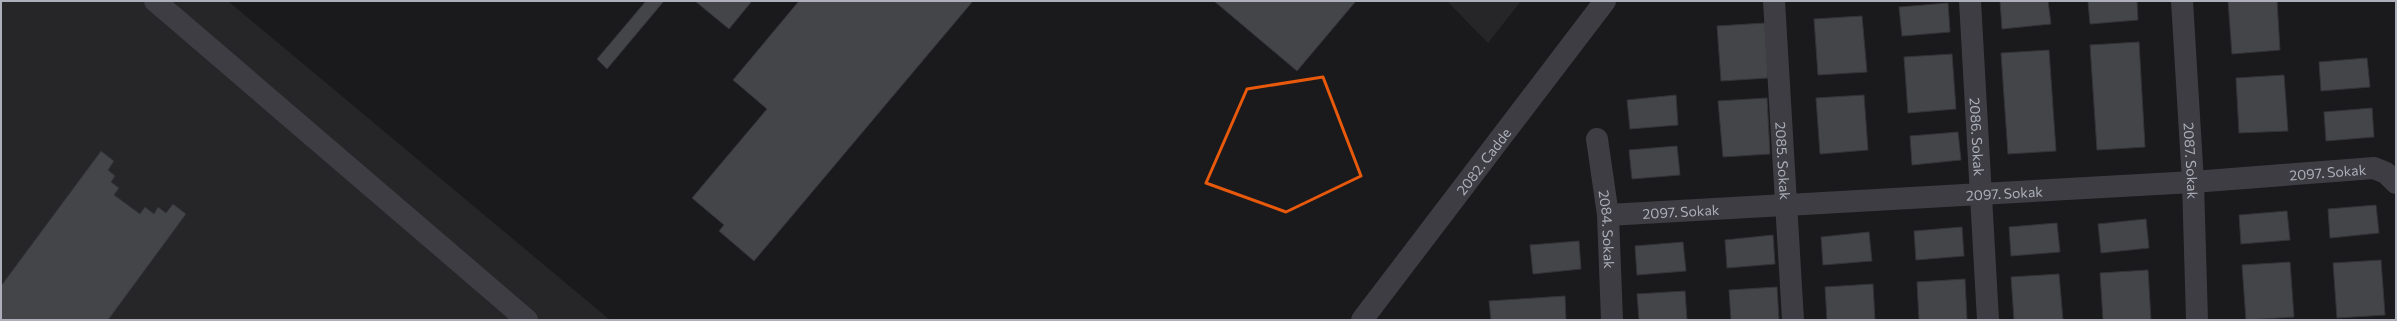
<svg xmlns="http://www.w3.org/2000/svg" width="2397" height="321" font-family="Commissioner,sans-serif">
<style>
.built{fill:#262629}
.building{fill:#444549;stroke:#343438}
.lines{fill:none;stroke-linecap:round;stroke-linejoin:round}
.street{stroke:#3d3d43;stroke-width:22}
.marked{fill:none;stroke:#e8590c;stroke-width:3;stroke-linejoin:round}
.labels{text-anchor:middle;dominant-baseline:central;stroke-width:3;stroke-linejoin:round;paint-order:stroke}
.street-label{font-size:14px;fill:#adb0ba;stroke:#151517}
</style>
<rect width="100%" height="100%" fill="#1a1a1c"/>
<g class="built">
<polygon points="1,1 228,1 610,320 1,320"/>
<polygon points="1447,1 1521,1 1488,43"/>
</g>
<g class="building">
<polygon points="646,1 664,1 607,69 597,59"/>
<polygon points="695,1 752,1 729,29"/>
<polygon points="799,1 973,1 754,261 719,231 724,225 692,198 767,109 733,80"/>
<polygon points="1214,1 1356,1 1297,71"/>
<polygon points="2000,1 2048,1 2051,24 2002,29"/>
<polygon points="2088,1 2137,1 2138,20 2090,24"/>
<polygon points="2228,1 2277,1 2280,50 2232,54"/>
<polygon points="1948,3 1950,32 1902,36 1899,7"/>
<polygon points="1862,16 1867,72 1818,75 1814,19"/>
<polygon points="1765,23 1768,78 1721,81 1717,26"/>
<polygon points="2139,42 2145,147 2097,150 2090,45"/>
<polygon points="2049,50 2056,151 2008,154 2001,53"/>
<polygon points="1952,54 1956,109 1908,113 1904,57"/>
<polygon points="2367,58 2370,87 2321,91 2319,62"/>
<polygon points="2284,75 2288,131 2239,133 2236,78"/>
<polygon points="1676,95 1678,125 1630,129 1627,100"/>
<polygon points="1864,95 1868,150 1820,154 1816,98"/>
<polygon points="1767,98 1770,154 1723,157 1718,101"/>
<polygon points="2372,108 2374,137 2326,141 2324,112"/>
<polygon points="1958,132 1961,160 1912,165 1910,136"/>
<polygon points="1677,146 1680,175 1632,179 1629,150"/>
<polygon points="101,151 114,161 108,170 115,176 111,182 119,188 114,195 140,214 145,207 154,214 158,207 166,213 173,204 186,214 108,320 1,320 1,286"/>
<polygon points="2376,205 2379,233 2330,238 2328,209"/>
<polygon points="2287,211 2290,240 2241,244 2239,215"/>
<polygon points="2146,219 2149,248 2101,253 2098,224"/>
<polygon points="2057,223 2060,252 2011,256 2009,227"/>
<polygon points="1962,227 1964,256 1916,260 1914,231"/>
<polygon points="1869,232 1872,261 1823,265 1821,237"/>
<polygon points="1773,235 1775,264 1727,268 1725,240"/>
<polygon points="1579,241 1581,269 1533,274 1530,245"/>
<polygon points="1683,242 1686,271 1637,275 1635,246"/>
<polygon points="2381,260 2385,315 2337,318 2333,263"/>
<polygon points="2290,262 2294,317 2246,320 2242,265"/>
<polygon points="2148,270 2151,320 2103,320 2100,273"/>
<polygon points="2059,274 2063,320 2014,320 2011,277"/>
<polygon points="1965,279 1967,320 1919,320 1917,282"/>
<polygon points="1873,284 1875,320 1827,320 1825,287"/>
<polygon points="1777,287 1779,320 1731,320 1729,290"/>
<polygon points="1685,291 1687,320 1639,320 1637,294"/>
<polygon points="1565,296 1566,320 1491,320 1489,301"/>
</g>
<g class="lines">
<g class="street">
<polyline points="155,1 527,320"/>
<path id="s1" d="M1774,1L1793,320"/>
<path id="s2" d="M1970,1L1988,320"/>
<path id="s3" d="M2182,1L2193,182L2197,320"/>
<path id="s4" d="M1597,139L1608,215L1612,320"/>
<path id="s5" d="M1608,215L2193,182L2374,168L2386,173L2396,183"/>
<path id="s6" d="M1362,320L1605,1"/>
</g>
</g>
<path class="marked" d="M1323,77L1361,176L1286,212L1206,183L1247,89Z"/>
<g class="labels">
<g class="street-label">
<text stroke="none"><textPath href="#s2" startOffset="136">2086. Sokak</textPath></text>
<text stroke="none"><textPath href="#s6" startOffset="200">2082. Cadde</textPath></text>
<text stroke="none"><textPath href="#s1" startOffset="160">2085. Sokak</textPath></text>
<text stroke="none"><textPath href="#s3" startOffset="160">2087. Sokak</textPath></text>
<text stroke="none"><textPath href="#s5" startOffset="721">2097. Sokak</textPath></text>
<text stroke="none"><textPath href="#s5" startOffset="397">2097. Sokak</textPath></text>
<text stroke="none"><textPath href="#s5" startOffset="73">2097. Sokak</textPath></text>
<text stroke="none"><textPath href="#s4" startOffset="91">2084. Sokak</textPath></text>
</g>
</g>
<rect width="2397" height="321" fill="none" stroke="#adb0ba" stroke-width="4"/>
</svg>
